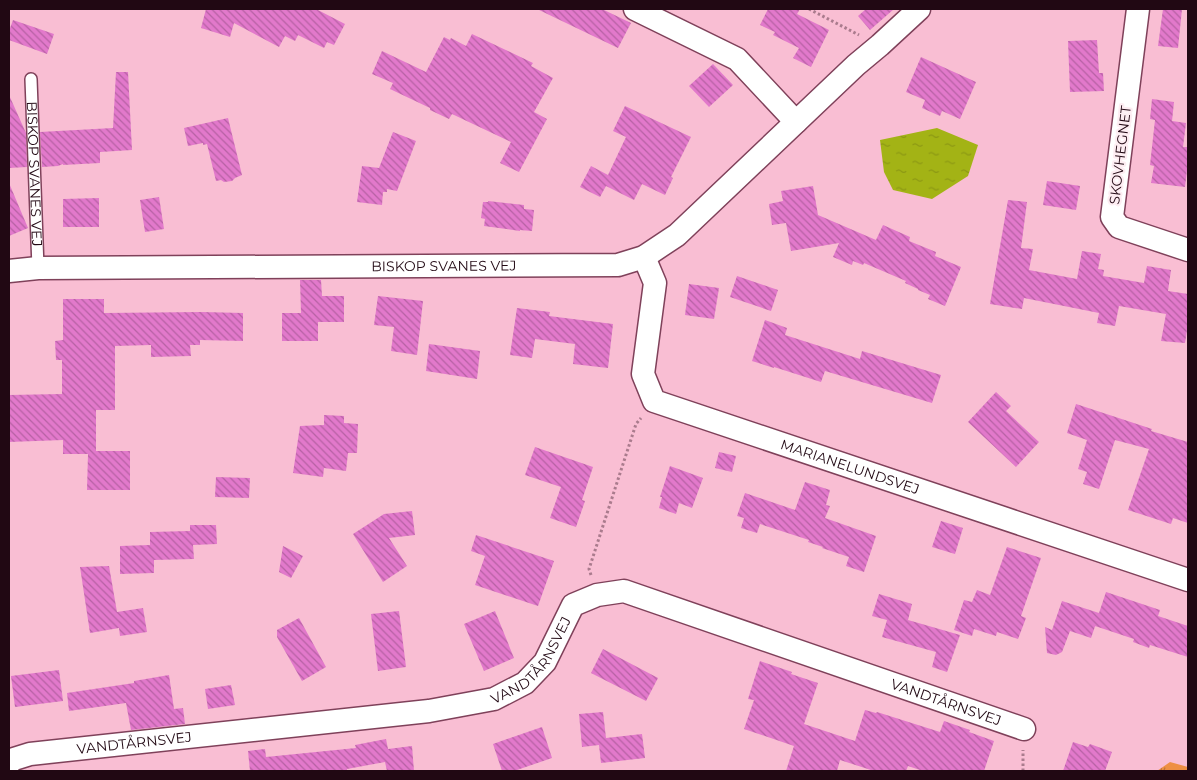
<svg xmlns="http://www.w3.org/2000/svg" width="1197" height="780" font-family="Montserrat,sans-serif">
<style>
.grass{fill:url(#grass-tufts)}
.water{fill:url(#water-ripples)}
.building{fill:url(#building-back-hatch)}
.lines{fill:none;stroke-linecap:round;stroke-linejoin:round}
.lane-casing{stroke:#7f415a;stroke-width:14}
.street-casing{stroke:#7f415a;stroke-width:25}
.path{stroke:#aa7b8d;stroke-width:3;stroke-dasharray:2.5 2.5;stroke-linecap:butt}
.lane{stroke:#fff;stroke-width:11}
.street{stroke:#fff;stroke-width:22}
.labels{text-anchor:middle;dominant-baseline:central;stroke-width:4.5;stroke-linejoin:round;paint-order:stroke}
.street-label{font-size:14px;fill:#210813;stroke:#fdedf2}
</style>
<defs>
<pattern id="grass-tufts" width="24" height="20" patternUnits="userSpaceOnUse" patternTransform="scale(1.25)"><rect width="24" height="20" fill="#ee8f43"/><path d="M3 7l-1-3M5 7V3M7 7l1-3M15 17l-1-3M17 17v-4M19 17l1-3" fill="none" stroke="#c07337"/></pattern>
<pattern id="water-ripples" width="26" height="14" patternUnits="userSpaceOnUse" patternTransform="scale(1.25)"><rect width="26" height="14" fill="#a3b315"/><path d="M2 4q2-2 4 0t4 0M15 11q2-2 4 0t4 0" fill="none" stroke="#8c9813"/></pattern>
<pattern id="building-back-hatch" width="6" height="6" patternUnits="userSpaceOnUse" patternTransform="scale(1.25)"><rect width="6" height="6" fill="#e279cb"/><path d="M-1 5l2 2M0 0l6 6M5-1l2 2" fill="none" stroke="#b761a4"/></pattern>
</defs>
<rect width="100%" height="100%" fill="#f9bed3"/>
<polygon class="grass" points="1170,762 1188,767 1188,771 1157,771"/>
<polygon class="water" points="937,128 978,145 968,176 932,199 893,190 884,172 880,140"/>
<g class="building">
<polygon points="206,9 316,9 345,24 334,45 327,42 324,48 298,35 295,41 285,36 279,47 234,23 230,37 201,28"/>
<polygon points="537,9 602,9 631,23 618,48"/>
<polygon points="768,9 800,9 797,14 829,30 811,67 793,58 799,48 773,35 775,32 760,25"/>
<polygon points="866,9 894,9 870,30 858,16"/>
<polygon points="1163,9 1182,9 1178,48 1158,46"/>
<polygon points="13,20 54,34 47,54 9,40 9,31"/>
<polygon points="472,34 533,63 531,66 553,78 534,112 547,119 519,172 500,163 511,142 452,114 449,119 430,110 430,108 390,89 393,83 372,74 382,51 426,72 444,37 450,40 451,38 466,46"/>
<polygon points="1097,40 1099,73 1103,73 1104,91 1070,92 1068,41"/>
<polygon points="921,57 976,82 960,119 942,111 940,116 922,108 925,100 906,92"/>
<polygon points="713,64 733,85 709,107 689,86"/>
<polygon points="116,72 128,72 132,150 100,152 100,163 63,165 63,164 58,166 42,167 40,132 113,128"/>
<polygon points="9,95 26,133 27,167 9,168"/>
<polygon points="1152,99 1174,102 1172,121 1186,123 1183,147 1188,147 1188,162 1185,187 1151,183 1154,166 1150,165 1155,120 1150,119"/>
<polygon points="625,106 691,137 671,177 673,178 665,195 642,184 634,200 606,186 600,197 580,187 591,166 608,175 626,137 613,131"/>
<polygon points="228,118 242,175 235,178 232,181 224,182 221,180 216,181 207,144 203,145 203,143 188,146 184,128"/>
<polygon points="393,132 416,141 397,191 387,189 387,192 383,192 382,205 357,202 362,166 379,168"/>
<polygon points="1047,181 1080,186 1076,210 1043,205"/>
<polygon points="9,183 28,228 9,236"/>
<polygon points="813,186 818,215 876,240 883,225 910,237 909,241 936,252 935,256 961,267 945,306 928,299 930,295 918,290 918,289 905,283 906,281 864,263 863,265 853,261 852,265 833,257 839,243 791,251 786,223 772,225 769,204 783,201 781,191"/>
<polygon points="159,197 164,229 145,232 140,200"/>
<polygon points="99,198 99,227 63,227 63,199"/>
<polygon points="1008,200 1027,202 1021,248 1033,249 1029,270 1077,279 1082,251 1101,254 1098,269 1104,270 1103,276 1144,283 1147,266 1171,270 1168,291 1188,294 1188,324 1185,343 1161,341 1166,314 1119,306 1115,326 1097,323 1099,313 1024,298 1022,309 990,304"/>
<polygon points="488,201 524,205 524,209 534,210 532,231 520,230 520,231 484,226 485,219 481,218 483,202 488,202"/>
<polygon points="737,276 778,290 771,311 730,297"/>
<polygon points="300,280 321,280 322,296 344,296 344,322 318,322 318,341 282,341 282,313 301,313"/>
<polygon points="689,284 719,288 714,319 685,315"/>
<polygon points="378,296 423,301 417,355 391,351 394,327 374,325"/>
<polygon points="63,299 104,299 104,313 202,312 243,313 243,341 200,340 200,345 190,345 191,356 151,357 151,345 115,346 115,410 96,410 96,451 130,451 130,490 87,490 88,454 63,454 63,440 9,442 9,395 62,394 62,360 56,360 55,341 63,340"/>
<polygon points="517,308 550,312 549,316 613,324 608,368 573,364 575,344 535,339 532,358 510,355"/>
<polygon points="765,320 787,328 785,335 860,359 862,351 941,375 932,403 825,371 821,382 774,367 774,368 752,361"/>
<polygon points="429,344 480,351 477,379 426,371"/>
<polygon points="996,392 1011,406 1006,411 1039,442 1016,467 968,422"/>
<polygon points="1076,404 1152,429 1151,431 1188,442 1188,523 1173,518 1171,524 1128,510 1149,449 1115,440 1099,489 1083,484 1087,472 1078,469 1087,440 1067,433"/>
<polygon points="324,415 344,416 344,423 358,424 357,453 348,453 346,471 324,468 323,477 293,473 300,426 324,425"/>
<polygon points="535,447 593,467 582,500 585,501 576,527 550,518 561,487 525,475"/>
<polygon points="719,452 736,456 732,472 715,468"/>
<polygon points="670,466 703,478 692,508 679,503 676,514 659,508 662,497 660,497"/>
<polygon points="216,477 250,478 249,498 215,497"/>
<polygon points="805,482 830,490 826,505 830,506 825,518 876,536 864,572 846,566 849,557 822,548 823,547 808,542 809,540 760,524 757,533 741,528 744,518 737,516 745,493 795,510"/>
<polygon points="412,511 415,535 389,538 407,566 383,582 353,534 384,514"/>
<polygon points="941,521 963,528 955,554 932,547"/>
<polygon points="190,525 216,525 217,544 193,545 194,559 154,560 154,573 120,574 120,546 150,545 150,532 190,531"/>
<polygon points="476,535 554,561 538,606 475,585 485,556 471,551"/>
<polygon points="283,546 303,556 291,578 279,572"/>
<polygon points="1007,547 1041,558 1021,616 1026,618 1018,639 997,632 996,636 974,629 972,636 954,630 964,600 972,602 977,590 990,595"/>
<polygon points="109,566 117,612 143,608 147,632 120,636 119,628 90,633 80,567"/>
<polygon points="1106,592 1160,610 1158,616 1188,626 1188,657 1150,645 1149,648 1133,642 1134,639 1095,626 1099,615 1091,638 1070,631 1062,652 1056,655 1047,653 1045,627 1052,630 1062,601 1099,613"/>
<polygon points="879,594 912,604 908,620 960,635 947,672 932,667 936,652 882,637 887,620 872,616"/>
<polygon points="399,611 406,667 378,671 371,614"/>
<polygon points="495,611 514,658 484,671 464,624"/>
<polygon points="299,618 326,667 302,681 277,637 277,630"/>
<polygon points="603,649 658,678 646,701 591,673"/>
<polygon points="760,661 792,672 791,674 818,683 804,724 855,741 865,710 876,713 877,712 940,732 944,721 970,730 969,732 994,741 984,771 923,771 908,766 906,771 874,771 840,760 837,771 786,771 794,746 744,729 754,700 748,699"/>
<polygon points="59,670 63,701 15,707 11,676"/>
<polygon points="169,675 174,709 183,708 185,724 131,730 126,703 69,711 67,693 134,683 134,681"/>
<polygon points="231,685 235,705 208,709 205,689"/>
<polygon points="603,712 606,738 642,734 645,758 601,763 599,745 582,747 579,714"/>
<polygon points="542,727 552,758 514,771 502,771 493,744"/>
<polygon points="386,739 388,749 412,746 414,771 387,771 385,762 347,769 347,771 250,771 248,751 265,749 266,757 356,748 355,745"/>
<polygon points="1073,742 1088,747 1090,744 1112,752 1105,771 1063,771"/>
</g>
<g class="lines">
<defs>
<g id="lane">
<path id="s1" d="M31,79L38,268"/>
</g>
<g id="street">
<polyline points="635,9 737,59 796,122"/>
<polyline points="1138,9 1112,217 1119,227 1188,250"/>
<path id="s2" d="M644,257L655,283L643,374L654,401L1188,580"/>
<path id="s3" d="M9,271L38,268L618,265L644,257L677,235L856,65L880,45L919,9"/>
<path id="s4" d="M9,763L14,759L30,754L429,711L494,699L525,683L545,662L573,605L597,595L624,591L1024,729"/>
</g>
</defs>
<use href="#lane" class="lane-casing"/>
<use href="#street" class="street-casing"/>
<g class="path">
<polyline points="809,9 859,35"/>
<polyline points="591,575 589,569 636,424 641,418"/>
<polyline points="1023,771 1023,750"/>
</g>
<use href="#lane" class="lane"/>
<use href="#street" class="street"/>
</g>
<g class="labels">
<g class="street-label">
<text transform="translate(1120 155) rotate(-83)">SKOVHEGNET</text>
<text stroke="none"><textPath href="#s1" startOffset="95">BISKOP SVANES VEJ</textPath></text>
<text stroke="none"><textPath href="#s3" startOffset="435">BISKOP SVANES VEJ</textPath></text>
<text stroke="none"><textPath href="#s2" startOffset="356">MARIANELUNDSVEJ</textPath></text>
<text stroke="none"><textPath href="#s4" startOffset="546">VANDTÅRNSVEJ</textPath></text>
<text stroke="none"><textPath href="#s4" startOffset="1012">VANDTÅRNSVEJ</textPath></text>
<text stroke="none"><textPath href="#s4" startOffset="128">VANDTÅRNSVEJ</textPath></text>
</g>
</g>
<rect width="1197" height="780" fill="none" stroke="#210813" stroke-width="20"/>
</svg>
